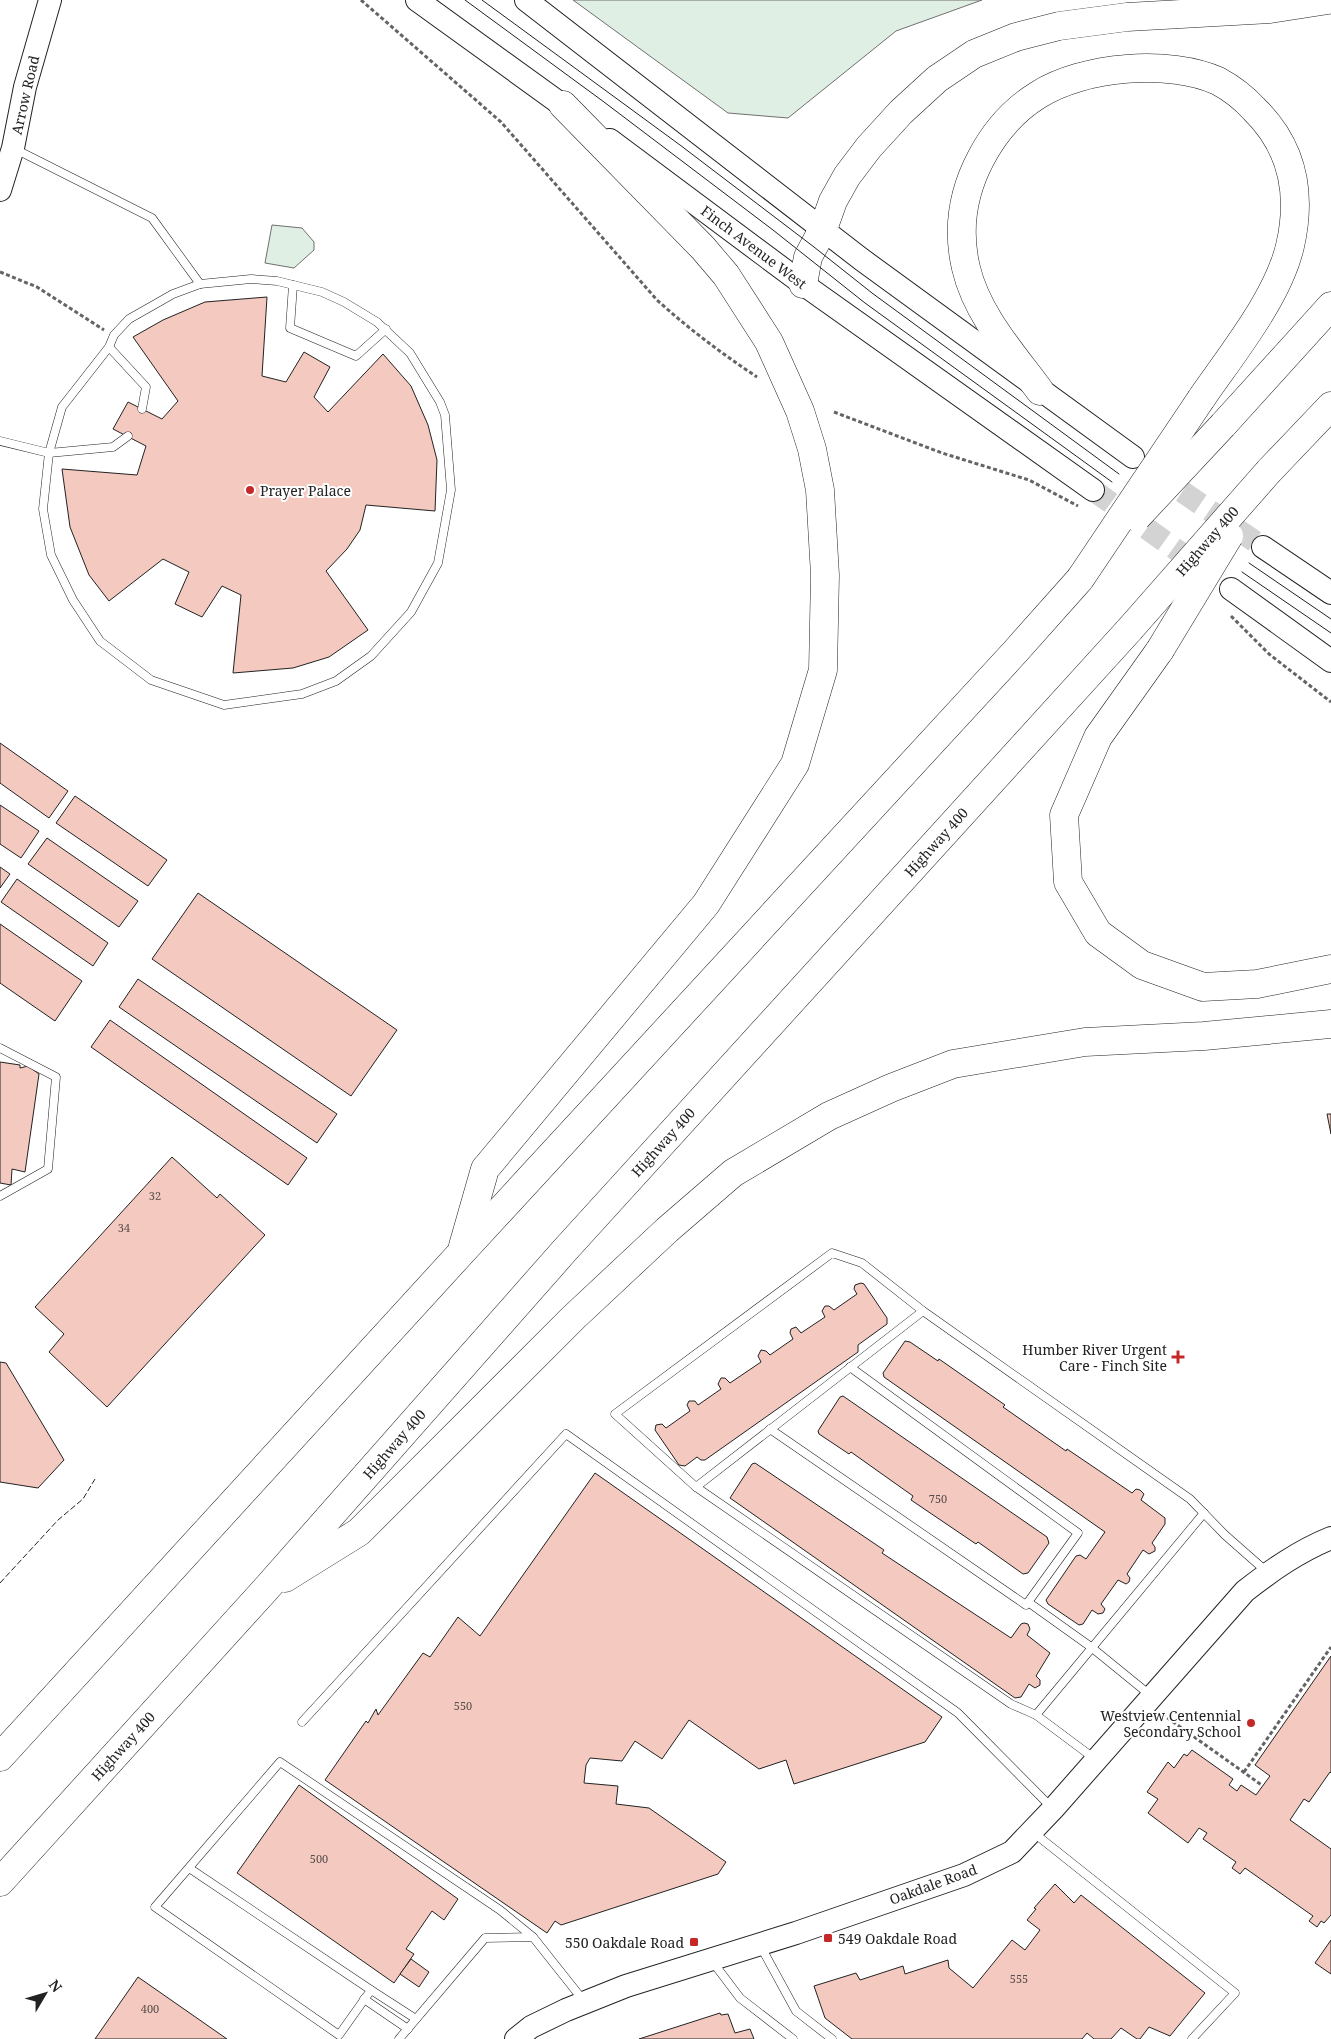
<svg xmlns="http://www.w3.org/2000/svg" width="1331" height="2039" font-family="'Noto Serif',serif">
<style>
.green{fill:#e0efe3;stroke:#6f6f6f}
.building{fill:#f3c9c0;stroke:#222}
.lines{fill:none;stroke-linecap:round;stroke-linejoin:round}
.secondary-tunnel{stroke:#d3d3d3;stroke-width:22;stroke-dasharray:22 11;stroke-linecap:butt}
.lane-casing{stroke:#222;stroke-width:9}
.secondary-casing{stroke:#222;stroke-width:24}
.highway-casing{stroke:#222;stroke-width:29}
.path{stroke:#646464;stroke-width:3;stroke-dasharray:4 2.5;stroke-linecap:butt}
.lane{stroke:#fff;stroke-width:8}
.secondary{stroke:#fff;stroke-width:22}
.highway{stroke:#fff;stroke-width:28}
.tram{stroke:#222;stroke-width:1}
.highway-bridge-casing{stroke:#222;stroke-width:29;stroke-linecap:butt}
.highway-bridge{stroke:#fff;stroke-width:28}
.fence{stroke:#222;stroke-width:1;stroke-dasharray:6 2.5;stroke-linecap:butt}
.poi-dot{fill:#c62828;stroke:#fff;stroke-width:2}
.labels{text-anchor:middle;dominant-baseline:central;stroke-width:4;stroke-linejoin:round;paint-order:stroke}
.number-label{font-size:11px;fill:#564c4a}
.street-label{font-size:14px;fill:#222;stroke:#fff}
.poi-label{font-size:14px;fill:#222;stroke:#fff;text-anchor:end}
</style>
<rect width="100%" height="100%" fill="#fff"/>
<g class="green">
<polygon points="573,0 982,0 896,31 788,118 728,113"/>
<polygon points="272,225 302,228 314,242 314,250 294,268 265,263"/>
</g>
<g class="building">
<polygon points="267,297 262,376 286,382 304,352 330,367 314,397 328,412 383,354 411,386 428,425 437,460 435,511 366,505 360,530 347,549 326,571 368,630 329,657 293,668 233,673 241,595 222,586 202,617 175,604 189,572 163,559 109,601 89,575 70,527 62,469 137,475 146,446 113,429 128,402 162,419 178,401 133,337 163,320 205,302"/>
<polygon points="0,743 68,791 49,818 0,783"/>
<polygon points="75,796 167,860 148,886 56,823"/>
<polygon points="0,805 39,831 21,858 0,844"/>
<polygon points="47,838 138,901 119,927 28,864"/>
<polygon points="0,867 10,874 0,888"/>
<polygon points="17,879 108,943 93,966 1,902"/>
<polygon points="198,893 397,1030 351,1096 152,959"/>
<polygon points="0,924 82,981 55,1021 0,983"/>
<polygon points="138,979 337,1114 317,1143 119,1007"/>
<polygon points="110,1020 307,1158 288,1185 91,1047"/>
<polygon points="0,1062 20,1065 20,1068 28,1066 39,1074 25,1172 12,1169 11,1185 0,1183"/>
<polygon points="1327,1114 1331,1114 1331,1134"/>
<polygon points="172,1157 217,1198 220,1194 265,1235 107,1407 49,1352 64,1334 35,1307"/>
<polygon points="861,1283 864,1284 887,1318 887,1324 858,1345 858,1352 705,1460 701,1460 697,1457 685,1466 679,1465 655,1430 656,1425 662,1424 666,1428 690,1411 687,1405 689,1401 695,1401 698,1405 721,1389 718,1384 721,1378 725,1378 730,1383 761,1362 758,1356 761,1350 766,1351 770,1355 793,1339 790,1333 791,1329 796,1327 801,1333 825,1317 822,1311 825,1306 829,1306 834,1310 857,1294 854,1289 855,1285"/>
<polygon points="905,1341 910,1342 938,1361 939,1359 1005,1405 1003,1407 1066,1451 1067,1449 1132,1493 1136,1489 1140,1490 1144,1494 1141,1500 1165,1518 1165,1524 1152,1543 1155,1547 1155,1551 1149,1554 1143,1550 1127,1574 1130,1578 1129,1582 1126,1584 1118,1580 1101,1604 1105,1609 1103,1613 1098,1614 1092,1610 1083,1624 1079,1625 1048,1604 1046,1600 1076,1556 1080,1555 1086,1559 1105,1532 884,1377 883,1373"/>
<polygon points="0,1362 6,1363 64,1460 38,1488 0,1482"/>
<polygon points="843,1396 1047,1537 1049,1543 1028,1573 1023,1574 978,1542 976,1544 911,1500 913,1496 851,1452 849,1454 819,1434 818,1431 840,1397"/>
<polygon points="755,1463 884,1550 882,1553 1011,1638 1021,1624 1024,1623 1028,1624 1030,1629 1027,1635 1050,1653 1036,1676 1040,1680 1040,1685 1035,1688 1029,1684 1021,1697 1015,1698 730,1498 752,1464"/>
<polygon points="595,1473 942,1717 925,1742 794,1784 786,1760 759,1769 689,1720 662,1759 635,1741 622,1761 590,1758 586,1765 584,1783 618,1786 616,1804 649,1808 726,1862 718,1874 561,1925 555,1921 547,1933 325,1780 366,1721 368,1723 376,1709 378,1715 423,1653 430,1657 458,1617 480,1636"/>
<polygon points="1331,1656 1331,1773 1330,1772 1309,1802 1304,1799 1290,1820 1331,1849 1331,1915 1324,1923 1321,1921 1317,1927 1309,1921 1313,1916 1245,1868 1240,1874 1232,1868 1236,1862 1203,1839 1207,1833 1199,1828 1188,1843 1148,1813 1158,1799 1147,1792 1168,1762 1174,1768 1184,1754 1187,1756 1192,1750 1233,1779 1229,1785 1237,1791 1241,1785 1256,1795 1270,1776 1255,1765"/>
<polygon points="299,1785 458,1899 444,1920 432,1911 406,1949 414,1954 394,1983 237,1873"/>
<polygon points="1055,1884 1074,1903 1081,1895 1205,1993 1170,2036 1149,2027 1140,2039 1137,2039 1121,2028 1111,2039 1094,2039 1087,2033 1082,2039 852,2039 825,2018 814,1986 856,1973 860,1980 903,1966 905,1974 948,1960 949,1968 973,1988 1012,1940 1025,1950 1040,1930 1027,1920 1036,1909 1034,1908"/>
<polygon points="1331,1940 1331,1974 1315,1963"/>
<polygon points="411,1959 429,1972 419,1987 400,1974"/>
<polygon points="138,1977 227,2039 95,2039"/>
<polygon points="720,2013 721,2015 728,2014 735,2033 750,2029 754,2039 639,2039"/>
</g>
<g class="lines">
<g class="secondary-tunnel">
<polyline points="1155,473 1263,547"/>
<polyline points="1093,490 1231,589"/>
</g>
<defs>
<g id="lane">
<polyline points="15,149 152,218 200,284"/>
<polygon points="251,279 277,281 322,292 344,302 377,322 410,353 440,402 445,415 451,490 438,563 411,612 371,656 336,681 302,694 224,705 151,680 100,641 73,600 51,555 43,509 49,453 62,407 109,347 114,335 129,319 173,294 200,284"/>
<polyline points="293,285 290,328 356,356 386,329"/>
<polyline points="109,347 146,387 142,409"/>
<polyline points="0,441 49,453 113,447 128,436"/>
<polyline points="0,1048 56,1077 48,1169 0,1196"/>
<polyline points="770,1429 1026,1605 1078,1533 850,1367"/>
<polyline points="696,1487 923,1311"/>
<polyline points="1028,1602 1091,1647 1150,1695"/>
<polyline points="1036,1715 1204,1513"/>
<polyline points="302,1722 566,1434 958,1713 1052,1808"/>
<polyline points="1095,1759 1036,1715 1011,1704 696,1487 615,1414 832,1253 862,1263 923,1311 1190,1499 1225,1535 1267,1572"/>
<polyline points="1034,1833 1235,1993 1192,2039"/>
<polyline points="189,1868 371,1990 339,2035 155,1907 280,1762 500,1910 533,1937"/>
<polyline points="761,1947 796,2011 832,2039"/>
<polyline points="712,1961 740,1998 793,2039"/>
<polyline points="371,1990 416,2019"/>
<polyline points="364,1999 408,2029"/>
<polyline points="399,2039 485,1938 533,1937 583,2000"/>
</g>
<g id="secondary">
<polyline points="417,0 576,115"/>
<polyline points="526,0 861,259 1133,457"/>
<polyline points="610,140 803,284 1093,490"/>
<polyline points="0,190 13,148 25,87 50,0"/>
<polyline points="1263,547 1331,593"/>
<polyline points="1231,589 1331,661"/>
<path d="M516,2039L531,2027L566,2010L626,1986L796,1933L964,1875L1012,1852L1053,1809L1245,1591C1272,1570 1299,1551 1331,1538"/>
</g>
<g id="highway">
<polyline points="803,284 808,257 823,229 833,201 847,176 869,147 901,112 937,79 974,54 1016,37 1059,26 1127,17 1270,9 1328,0"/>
<path d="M1040,391C1012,353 977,315 966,268C957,230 963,192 981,158C994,133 1014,110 1038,95C1083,66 1170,59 1218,81C1231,88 1244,98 1254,109C1293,147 1302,194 1290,246C1278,298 1231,355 1201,399"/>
<polyline points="1223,425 1331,306"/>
<polyline points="1269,471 1331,406"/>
<polyline points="1160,650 1098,737 1064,815 1068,882 1098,933 1142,965 1203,987 1257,984 1331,969"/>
<polyline points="463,1246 485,1169 706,904 795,764 823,670 825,575 820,490 812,449 800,411 769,342 726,275 703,248 563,105"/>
<polyline points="285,1578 359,1532 573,1318 667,1230 733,1173 829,1116 891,1088 953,1064 1085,1042 1204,1036 1331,1024"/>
<polyline points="0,1757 461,1253 1015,652 1080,579"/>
<polyline points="0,1882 265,1590 565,1250 1130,629"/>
</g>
</defs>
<use href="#lane" class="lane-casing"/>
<use href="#secondary" class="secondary-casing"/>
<use href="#highway" class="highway-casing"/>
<g class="path">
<path d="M361,0L501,122L657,300C689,329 721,353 757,377"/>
<polyline points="0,272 37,287 104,330"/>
<polyline points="834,412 942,453 1029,480 1078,506"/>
<polyline points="1231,616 1269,654 1331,702"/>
<polyline points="1162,1714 1263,1786"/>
<polyline points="1244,1772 1331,1647"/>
</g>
<use href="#lane" class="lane"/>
<use href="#secondary" class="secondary"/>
<use href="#highway" class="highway"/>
<g class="tram">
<polyline points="465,0 604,102 773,230 865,303 1112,482"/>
<polyline points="482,0 680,145 814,247 872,293 1119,474"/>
<polyline points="1249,563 1331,619"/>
<polyline points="1242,572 1331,633"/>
</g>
<defs>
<g id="highway-bridge">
<polyline points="1137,517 1223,425"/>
<polyline points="1080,579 1201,399"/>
<polyline points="1130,629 1269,471"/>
<polyline points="1160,650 1229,536"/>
</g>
</defs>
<use href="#highway-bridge" class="highway-bridge-casing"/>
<use href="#highway-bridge" class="highway-bridge"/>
<polyline class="fence" points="0,1583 58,1520 83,1499 95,1479"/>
</g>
<g class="poi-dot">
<circle cx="250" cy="490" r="5"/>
<path d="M1175.5 1349.5h5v5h5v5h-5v5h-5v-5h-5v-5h5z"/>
<circle cx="1251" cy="1723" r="5"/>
<rect x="823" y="1933" width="10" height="10" rx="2.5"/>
<rect x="689" y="1937" width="10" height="10" rx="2.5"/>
</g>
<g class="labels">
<g class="number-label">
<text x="155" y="1195">32</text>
<text x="124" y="1227">34</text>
<text x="938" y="1498">750</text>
<text x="463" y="1705">550</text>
<text x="319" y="1858">500</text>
<text x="1019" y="1978">555</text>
<text x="150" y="2008">400</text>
</g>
<g class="street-label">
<text transform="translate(25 95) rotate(-77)">Arrow Road</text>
<text transform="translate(754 247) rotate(37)">Finch Avenue West</text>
<text transform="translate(1207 541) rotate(-49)">Highway 400</text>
<text transform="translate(936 842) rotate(-48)">Highway 400</text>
<text transform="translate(663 1142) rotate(-48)">Highway 400</text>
<text transform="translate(394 1444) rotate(-49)">Highway 400</text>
<text transform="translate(123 1746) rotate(-48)">Highway 400</text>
<text transform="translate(933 1884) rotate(-20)">Oakdale Road</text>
</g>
<g class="poi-label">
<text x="260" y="490" text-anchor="start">Prayer Palace</text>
<text x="1167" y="1349">Humber River Urgent<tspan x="1167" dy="16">Care - Finch Site</tspan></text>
<text x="1241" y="1715">Westview Centennial<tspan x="1241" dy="16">Secondary School</tspan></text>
<text x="838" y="1938" text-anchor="start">549 Oakdale Road</text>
<text x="684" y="1942">550 Oakdale Road</text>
</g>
</g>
<g transform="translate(45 1994) rotate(52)" stroke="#ffffff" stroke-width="4" paint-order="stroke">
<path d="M0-4L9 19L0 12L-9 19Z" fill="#222222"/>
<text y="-8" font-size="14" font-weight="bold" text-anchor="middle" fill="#222222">N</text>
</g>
</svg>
